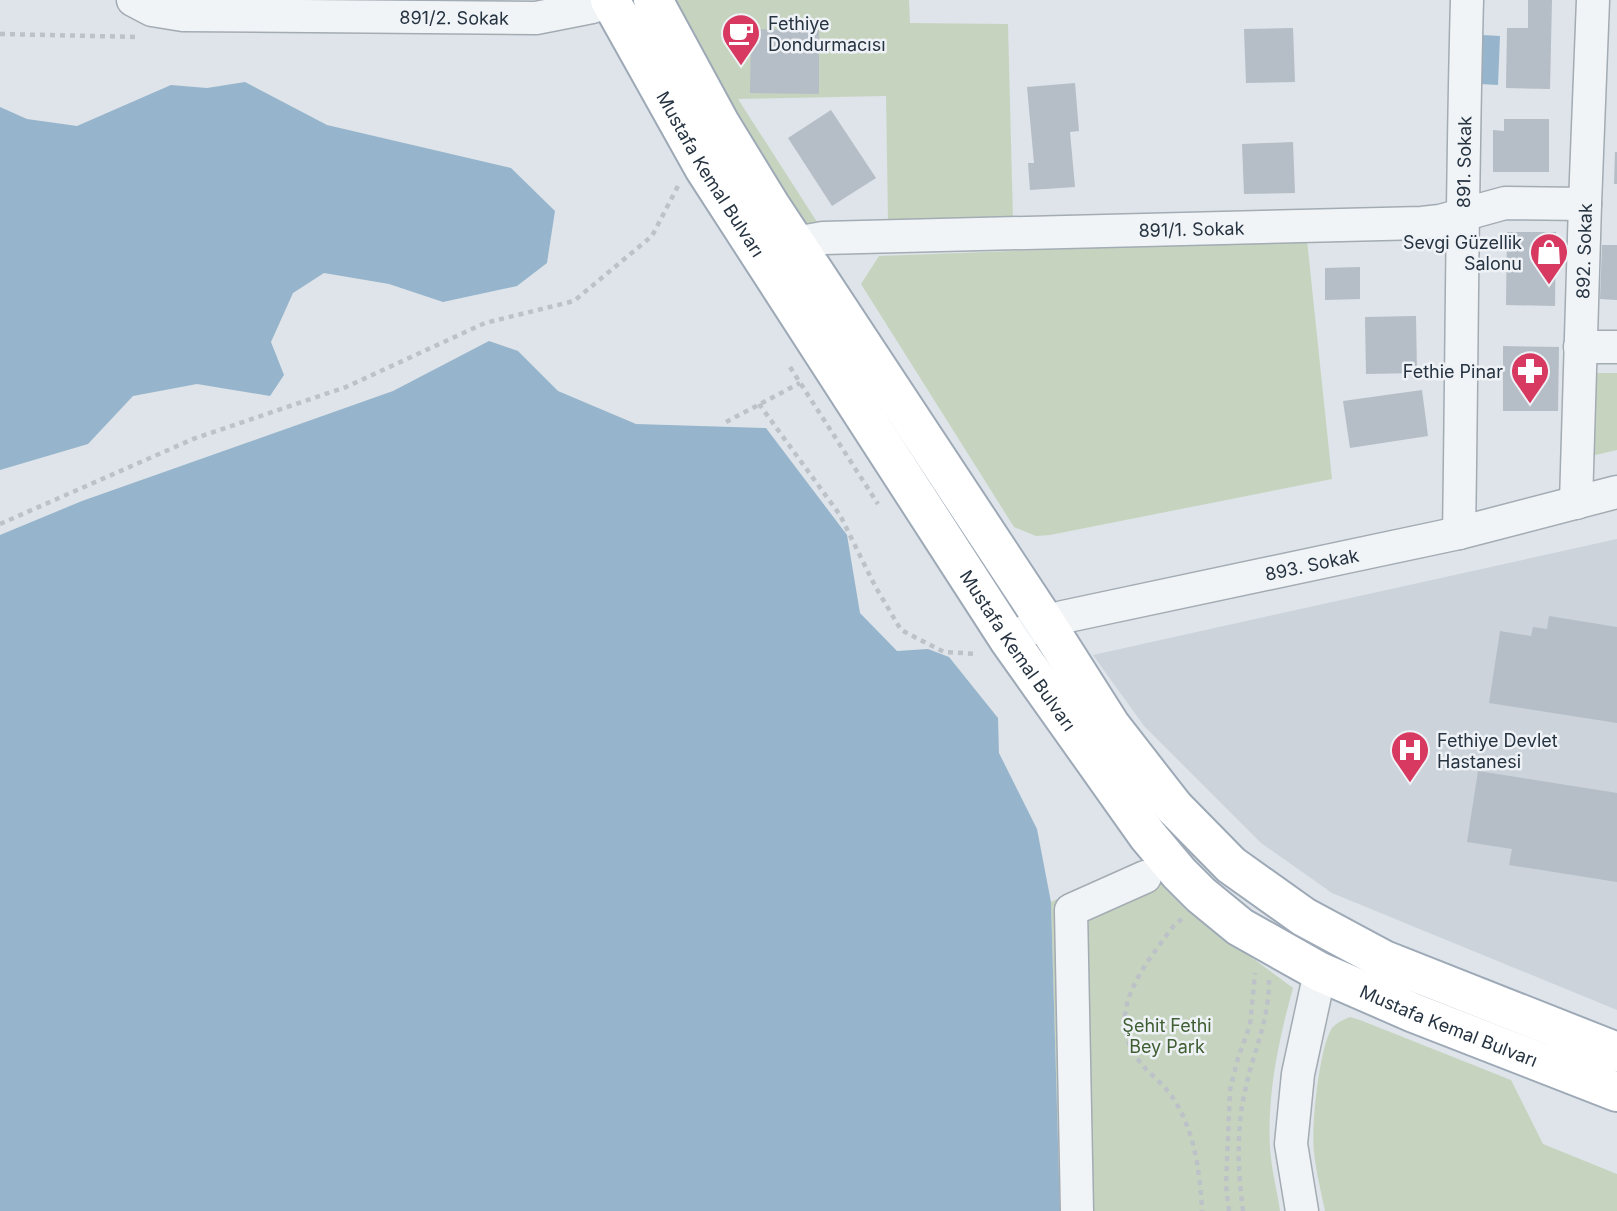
<svg xmlns="http://www.w3.org/2000/svg" width="1617" height="1211" font-family="Inter,sans-serif">
<style>
.built{fill:#ccd3db}
.green{fill:#c6d4bf;fill-rule:evenodd}
.water{fill:#96b5cc}
.building{fill:#b5bdc6}
.lines{fill:none;stroke-linecap:round;stroke-linejoin:round}
.minor-casing{stroke:#a3abb3;stroke-width:35}
.major-casing{stroke:#9da9b6;stroke-width:42}
.path{stroke:#bcc2c8;stroke-width:4.5;stroke-dasharray:5 5;stroke-linecap:butt}
.minor{stroke:#f1f4f7;stroke-width:32}
.major{stroke:#fff;stroke-width:38}
.labels{text-anchor:middle;dominant-baseline:central;stroke-width:5;stroke-linejoin:round;paint-order:stroke}
.street-label{font-size:18px;fill:#263341;stroke:#eef2f6}
.poi-label{font-size:18px;fill:#263341;stroke:#eef2f6;text-anchor:start}
.park-label{font-size:18px;fill:#3f5e32;stroke:#eef2f6}
</style>
<rect width="100%" height="100%" fill="#dee4e9"/>
<polygon class="built" points="1617,539 1617,1010 1332,893 1261,843 1144,726 1093,655"/>
<g class="green">
<path d="M671,0H909L910,23L1008,24L1013,221L799,226ZM886,96L888,221L817,222L738,99Z"/>
<polygon points="1307,240 1332,479 1050,535 1036,536 1014,527 861,284 879,256"/>
<polygon points="1593,373 1617,373 1617,450 1591,456"/>
<path d="M1138,861L1185,908L1293,988C1279,1039 1267,1093 1270,1147C1271,1168 1277,1190 1280,1211H1060L1051,902Z"/>
<path d="M1350,1017L1360,1020L1511,1080L1543,1144L1617,1174V1211H1325C1321,1191 1316,1172 1314,1152C1311,1128 1319,1048 1332,1028C1337,1022 1343,1020 1350,1017Z"/>
</g>
<g class="water">
<polygon points="1482,35 1500,36 1498,85 1480,84"/>
<polygon points="245,82 327,125 511,168 555,211 547,263 517,286 443,302 389,284 324,273 293,293 271,342 284,375 270,396 197,384 133,396 88,444 0,470 0,107 27,119 77,126 171,85 207,88"/>
<polygon points="489,341 518,351 558,391 636,424 766,428 847,535 860,613 897,651 928,649 949,657 998,718 999,753 1037,829 1051,902 1060,1211 0,1211 0,535 82,501 393,391"/>
</g>
<g class="building">
<polygon points="1528,0 1552,0 1550,89 1506,88 1507,28 1528,28"/>
<polygon points="1293,28 1295,82 1246,83 1244,29"/>
<polygon points="751,29 819,30 819,94 750,93"/>
<polygon points="1075,83 1079,131 1070,132 1075,187 1030,190 1028,163 1034,163 1027,87"/>
<polygon points="831,110 876,178 832,206 788,138"/>
<polygon points="1504,119 1549,119 1549,172 1493,172 1493,130 1504,131"/>
<polygon points="1293,142 1295,193 1244,194 1242,144"/>
<polygon points="1615,152 1617,152 1617,184 1614,184"/>
<polygon points="1507,232 1556,232 1555,306 1506,305"/>
<polygon points="1602,245 1617,245 1617,300 1600,299"/>
<polygon points="1360,267 1360,299 1325,300 1325,268"/>
<polygon points="1416,316 1417,373 1366,374 1365,317"/>
<polygon points="1503,346 1559,347 1558,411 1503,411"/>
<polygon points="1422,390 1428,436 1350,448 1343,401"/>
<polygon points="1549,616 1617,627 1617,723 1489,703 1500,631 1531,636 1533,627 1547,629"/>
<polygon points="1478,771 1617,793 1617,882 1509,865 1512,849 1467,842"/>
</g>
<g class="lines">
<defs>
<g id="minor">
<path id="s1" d="M133,0L152,10L183,15L536,18L592,7L608,0"/>
<path id="s2" d="M795,243L823,238L1422,223L1440,221L1505,203L1585,204"/>
<polyline points="1580,347 1617,347"/>
<path id="s3" d="M1576,503L1585,204L1593,0"/>
<path id="s4" d="M1459,533C1462,355 1462,178 1467,0"/>
<path id="s5" d="M1026,631L1045,622L1063,617L1459,533L1617,492"/>
<polyline points="1077,1211 1071,910 1145,877"/>
<polyline points="1302,1211 1291,1144 1298,1074 1320,972"/>
</g>
<g id="major">
<path id="s6" d="M610,0L704,168L1009,640L1148,836L1179,873L1201,895L1240,927L1320,972L1414,1013L1617,1092"/>
<polyline points="653,0 721,125 770,205 1045,622 1111,726 1174,807 1231,865 1304,917 1384,960 1617,1052"/>
</g>
</defs>
<use href="#minor" class="minor-casing"/>
<use href="#major" class="major-casing"/>
<g class="path">
<polyline points="0,34 139,37"/>
<polyline points="790,367 878,504"/>
<polyline points="759,404 840,515 875,586 901,630 944,652 978,654"/>
<polyline points="726,422 800,383"/>
<polyline points="0,524 193,439 346,387 485,323 574,301 652,236 678,186"/>
<path d="M1182,919L1175,924C1146,964 1101,1013 1140,1062C1150,1075 1164,1084 1173,1098C1195,1131 1200,1173 1202,1211"/>
<polyline points="1229,1211 1226,1185 1230,1090 1238,1058 1250,1025 1255,973"/>
<path d="M1243,1211C1238,1172 1236,1130 1245,1091C1253,1051 1269,1023 1269,980"/>
</g>
<use href="#minor" class="minor"/>
<use href="#major" class="major"/>
</g>
<defs>
<symbol id="cafe-pin" viewBox="-11 -11 22 30"><path d="M0 17L-7.5 6A9.5 9.5 0 1 1 7.5 6Z" fill="#d83960" stroke="#eef2f6"/><path d="M-5.5-4.5H6V0H3Q3 3.5 0 3.5H-2.5Q-5.5 3.5-5.5 0ZM3-3.2v2h1.7v-2ZM-6 4.5H4V6H-6Z" fill="#fff"/></symbol>
<symbol id="shop-pin" viewBox="-11 -11 22 30"><path d="M0 17L-7.5 6A9.5 9.5 0 1 1 7.5 6Z" fill="#d83960" stroke="#eef2f6"/><path d="M-5-2.5h2.3a2.7 3.5 0 0 1 5.4 0H5L5.5 6h-11ZM-1.5-2.5h3a1.5 2.3 0 0 0-3 0Z" fill="#fff"/></symbol>
<symbol id="pharmacy-pin" viewBox="-11 -11 22 30"><path d="M0 17L-7.5 6A9.5 9.5 0 1 1 7.5 6Z" fill="#d83960" stroke="#eef2f6"/><path d="M-2-6h4v4h4v4h-4v4h-4v-4h-4v-4h4Z" fill="#fff"/></symbol>
<symbol id="hospital-pin" viewBox="-11 -11 22 30"><path d="M0 17L-7.5 6A9.5 9.5 0 1 1 7.5 6Z" fill="#d83960" stroke="#eef2f6"/><path d="M-5-5h3v3.5h4V-5h3V5h-3V1.5h-4V5h-3Z" fill="#fff"/></symbol>
</defs>
<g fill-rule="evenodd">
<use href="#cafe-pin" x="719" y="11" width="44" height="60"/>
<use href="#shop-pin" x="1527" y="230" width="44" height="60"/>
<use href="#pharmacy-pin" x="1508" y="349" width="44" height="60"/>
<use href="#hospital-pin" x="1388" y="728" width="44" height="60"/>
</g>
<g class="labels">
<g class="street-label">
<text stroke="none"><textPath href="#s1" startOffset="324">891/2. Sokak</textPath></text>
<text stroke="none"><textPath href="#s4" startOffset="371">891. Sokak</textPath></text>
<text stroke="none"><textPath href="#s6" startOffset="201">Mustafa Kemal Bulvarı</textPath></text>
<text stroke="none"><textPath href="#s2" startOffset="397">891/1. Sokak</textPath></text>
<text stroke="none"><textPath href="#s3" startOffset="252">892. Sokak</textPath></text>
<text stroke="none"><textPath href="#s5" startOffset="294">893. Sokak</textPath></text>
<text stroke="none"><textPath href="#s6" startOffset="768">Mustafa Kemal Bulvarı</textPath></text>
<text stroke="none"><textPath href="#s6" startOffset="1356">Mustafa Kemal Bulvarı</textPath></text>
</g>
<g class="poi-label">
<text x="768" y="23">Fethiye<tspan x="768" dy="21">Dondurmacısı</tspan></text>
<text x="1522" y="242" text-anchor="end">Sevgi Güzellik<tspan x="1522" dy="21">Salonu</tspan></text>
<text x="1503" y="371" text-anchor="end">Fethie Pinar</text>
<text x="1437" y="740">Fethiye Devlet<tspan x="1437" dy="21">Hastanesi</tspan></text>
</g>
<g class="park-label">
<text x="1167" y="1025">Şehit Fethi<tspan x="1167" dy="21">Bey Park</tspan></text>
</g>
</g>
</svg>
